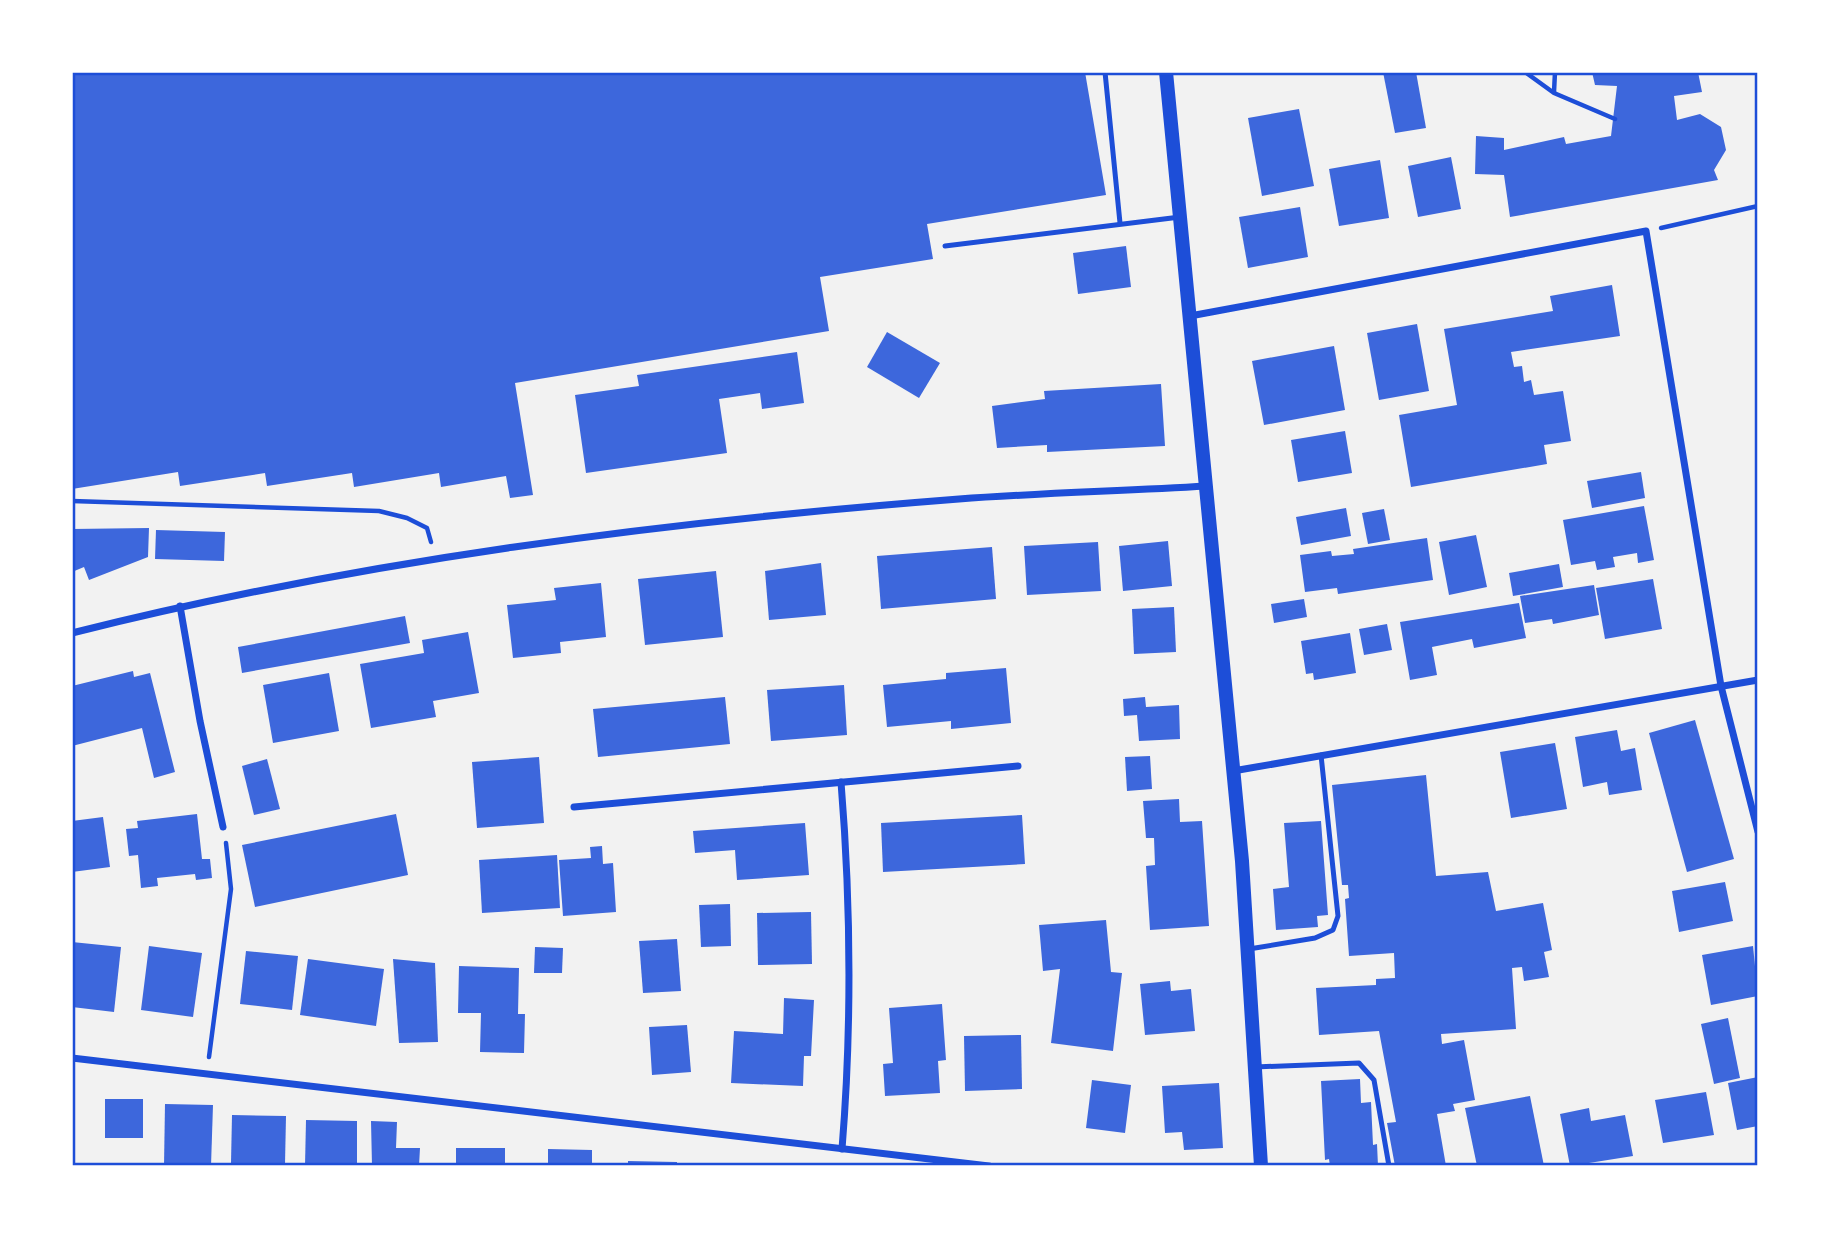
<svg xmlns="http://www.w3.org/2000/svg" width="1830" height="1238" font-family="'Fira Sans',sans-serif">
<style>
.building{fill:#3d67dc}
.lines{fill:none;stroke-linecap:round;stroke-linejoin:round}
.path{stroke:#1d4ed8;stroke-width:4.5}
.service{stroke:#1d4ed8;stroke-width:5}
.minor{stroke:#1d4ed8;stroke-width:7}
.secondary{stroke:#1d4ed8;stroke-width:14}
.neatline{fill:none;stroke:#1d4ed8;stroke-width:2.5}
</style>
<rect width="100%" height="100%" fill="#f2f2f2"/>
<g class="building">
<polygon points="72,72 1085,72 1106,195 927,224 933,259 820,277 829,331 515,383 533,495 510,498 506,476 441,487 439,473 354,487 352,473 267,486 265,473 180,486 178,472 72,489"/>
<polygon points="1383,72 1416,72 1426,128 1395,133"/>
<polygon points="1592,72 1698,72 1702,92 1674,96 1677,120 1700,114 1721,127 1726,150 1714,170 1718,180 1510,217 1504,175 1475,174 1476,136 1504,138 1504,150 1564,137 1566,144 1611,136 1617,86 1595,85"/>
<polygon points="1299,109 1314,186 1262,196 1248,118"/>
<polygon points="1451,157 1461,209 1418,217 1408,166"/>
<polygon points="1380,160 1389,218 1339,226 1329,169"/>
<polygon points="1300,207 1308,257 1248,268 1239,217"/>
<polygon points="1126,246 1131,287 1078,294 1073,253"/>
<polygon points="1612,285 1620,336 1511,352 1514,367 1522,366 1524,382 1531,380 1534,395 1563,391 1571,441 1544,445 1547,464 1411,487 1399,415 1457,405 1444,329 1553,311 1550,296"/>
<polygon points="1417,324 1429,391 1379,400 1367,333"/>
<polygon points="887,332 940,363 919,398 867,367"/>
<polygon points="1334,346 1345,410 1264,425 1252,361"/>
<polygon points="797,352 804,403 762,409 760,393 719,399 727,453 586,473 575,395 639,386 637,375"/>
<polygon points="1161,384 1165,446 1047,452 1047,445 997,448 992,406 1045,399 1044,391"/>
<polygon points="1345,431 1352,473 1298,482 1291,440"/>
<polygon points="1641,472 1645,498 1592,508 1587,481"/>
<polygon points="1644,506 1654,560 1638,563 1637,553 1613,557 1615,567 1597,570 1595,561 1571,565 1563,520"/>
<polygon points="1346,508 1351,536 1301,545 1296,517"/>
<polygon points="1384,509 1390,540 1368,544 1362,513"/>
<polygon points="149,528 148,557 89,580 84,567 72,572 72,529"/>
<polygon points="156,530 225,532 224,561 155,559"/>
<polygon points="1476,535 1487,587 1449,595 1439,542"/>
<polygon points="1427,538 1433,580 1338,594 1337,588 1305,592 1300,555 1331,551 1332,556 1354,554 1353,549"/>
<polygon points="1168,541 1172,586 1123,591 1119,546"/>
<polygon points="1098,542 1101,591 1027,595 1024,546"/>
<polygon points="992,547 996,599 881,609 877,556"/>
<polygon points="821,563 826,615 769,620 765,571"/>
<polygon points="1559,564 1563,587 1513,596 1509,573"/>
<polygon points="716,571 723,637 645,645 638,579"/>
<polygon points="1653,579 1662,629 1605,639 1596,588"/>
<polygon points="601,583 606,637 560,642 561,653 513,658 507,605 556,600 554,588"/>
<polygon points="1594,585 1599,615 1553,624 1552,619 1525,623 1520,596"/>
<polygon points="1304,599 1307,617 1274,623 1271,604"/>
<polygon points="1519,603 1526,638 1474,648 1472,639 1432,647 1437,675 1410,680 1400,622"/>
<polygon points="1174,607 1176,652 1134,654 1132,609"/>
<polygon points="405,616 410,643 242,673 238,647"/>
<polygon points="1387,624 1392,650 1364,655 1359,629"/>
<polygon points="468,632 479,693 433,701 436,717 371,728 360,664 424,653 422,640"/>
<polygon points="1350,633 1356,673 1314,680 1313,673 1306,674 1301,641"/>
<polygon points="1006,668 1011,723 951,729 951,721 887,727 883,685 946,679 946,673"/>
<polygon points="133,671 134,677 150,673 175,772 154,778 142,728 72,746 72,686"/>
<polygon points="329,673 339,731 273,743 263,685"/>
<polygon points="844,685 847,735 771,741 767,690"/>
<polygon points="725,697 730,744 598,757 593,709"/>
<polygon points="1145,697 1146,707 1179,705 1180,739 1139,741 1137,715 1124,716 1123,699"/>
<polygon points="1695,720 1734,859 1687,872 1649,733"/>
<polygon points="1617,730 1621,751 1635,748 1642,790 1609,795 1607,782 1583,787 1575,737"/>
<polygon points="1555,743 1567,809 1511,818 1500,752"/>
<polygon points="1150,756 1152,789 1127,791 1125,757"/>
<polygon points="539,757 544,823 477,828 472,762"/>
<polygon points="267,759 280,809 254,815 242,766"/>
<polygon points="1426,775 1436,876 1488,872 1496,911 1543,903 1552,950 1544,952 1549,977 1524,981 1522,967 1512,968 1516,1029 1441,1034 1442,1044 1464,1040 1475,1100 1453,1104 1455,1111 1437,1114 1446,1166 1395,1166 1387,1123 1396,1122 1379,1031 1319,1035 1316,988 1376,985 1376,979 1395,978 1394,953 1349,956 1345,899 1349,898 1348,885 1342,885 1332,785"/>
<polygon points="1179,799 1180,822 1202,821 1209,926 1150,930 1146,866 1155,865 1154,838 1146,838 1143,801"/>
<polygon points="197,814 202,859 210,859 212,878 196,880 195,874 157,878 158,886 141,888 138,855 129,856 126,829 138,828 137,821"/>
<polygon points="396,814 408,875 255,907 242,845"/>
<polygon points="1022,815 1025,864 883,872 881,823"/>
<polygon points="103,817 110,867 72,872 72,821"/>
<polygon points="1321,821 1328,915 1317,916 1318,927 1276,930 1273,889 1289,887 1284,823"/>
<polygon points="805,823 809,875 737,880 735,850 695,853 693,831"/>
<polygon points="602,846 603,864 613,863 616,912 563,916 559,860 591,858 590,847"/>
<polygon points="557,855 560,908 482,913 479,860"/>
<polygon points="1725,882 1733,921 1679,932 1672,891"/>
<polygon points="730,904 731,946 701,947 699,905"/>
<polygon points="811,912 812,964 758,965 757,913"/>
<polygon points="1106,920 1111,972 1122,973 1113,1051 1051,1043 1060,969 1043,971 1039,925"/>
<polygon points="677,939 681,991 643,993 639,941"/>
<polygon points="72,942 121,947 114,1012 72,1007"/>
<polygon points="149,946 202,953 193,1017 141,1010"/>
<polygon points="1753,946 1758,996 1711,1005 1702,955"/>
<polygon points="535,947 563,948 562,973 534,973"/>
<polygon points="246,951 298,956 292,1010 240,1004"/>
<polygon points="308,959 384,969 376,1026 300,1015"/>
<polygon points="393,959 435,963 438,1042 399,1043"/>
<polygon points="459,966 519,968 518,1014 525,1014 524,1053 480,1052 481,1013 458,1013"/>
<polygon points="1170,981 1171,991 1191,989 1195,1031 1145,1035 1140,984"/>
<polygon points="784,998 814,1000 811,1056 804,1056 803,1086 731,1083 734,1031 783,1034"/>
<polygon points="942,1004 946,1060 938,1061 940,1093 885,1096 883,1064 893,1063 889,1008"/>
<polygon points="1728,1018 1740,1078 1714,1084 1701,1024"/>
<polygon points="687,1025 691,1072 652,1075 649,1027"/>
<polygon points="1021,1035 1022,1089 965,1091 964,1036"/>
<polygon points="1758,1077 1758,1126 1737,1130 1728,1083"/>
<polygon points="1360,1079 1361,1103 1371,1102 1373,1145 1377,1144 1378,1166 1330,1166 1329,1159 1325,1160 1321,1081"/>
<polygon points="1092,1080 1131,1085 1125,1133 1086,1128"/>
<polygon points="1219,1083 1223,1148 1184,1150 1182,1132 1165,1133 1162,1086"/>
<polygon points="1706,1092 1714,1135 1663,1143 1655,1100"/>
<polygon points="1530,1096 1544,1166 1477,1166 1465,1108"/>
<rect x="105" y="1099" width="38" height="39"/>
<polygon points="165,1104 213,1105 211,1166 164,1166"/>
<polygon points="1589,1108 1591,1121 1625,1115 1633,1156 1570,1166 1560,1114"/>
<polygon points="232,1115 286,1116 285,1164 231,1163"/>
<polygon points="306,1120 357,1121 357,1166 305,1166"/>
<polygon points="371,1121 397,1122 396,1148 420,1148 419,1166 372,1166"/>
<rect x="456" y="1148" width="49" height="18"/>
<polygon points="548,1149 592,1150 592,1166 548,1166"/>
<polygon points="628,1161 677,1162 677,1166 628,1166"/>
</g>
<g class="lines">
<g class="path">
<polyline points="1525,72 1554,93 1615,119"/>
<polyline points="1554,92 1555,72"/>
<polyline points="1661,228 1758,206"/>
<polyline points="72,501 379,511 407,518 427,528 431,542"/>
<polyline points="209,1057 231,889 226,843"/>
</g>
<g class="service">
<polyline points="1105,72 1120,223"/>
<polyline points="945,246 1180,217"/>
<polyline points="1249,949 1315,938 1333,930 1338,916 1321,755"/>
<polyline points="1255,1067 1359,1063 1374,1080 1389,1166"/>
</g>
<g class="minor">
<polyline points="1190,316 1646,231 1721,686 1758,832"/>
<polyline points="180,606 200,721 223,827"/>
<path d="M72,633C362,560 661,522 959,499C1041,493 1124,491 1206,486"/>
<polyline points="1233,771 1758,680"/>
<path d="M841,782C851,905 852,1026 842,1149"/>
<polyline points="574,807 1018,766"/>
<polyline points="72,1058 989,1166"/>
</g>
<polyline class="secondary" points="1166,72 1242,861 1261,1166"/>
</g>
<rect width="1830" height="1238" fill="none" stroke="#ffffff" stroke-width="147"/>
<rect x="74" y="74" width="1682" height="1090" class="neatline"/>
</svg>
